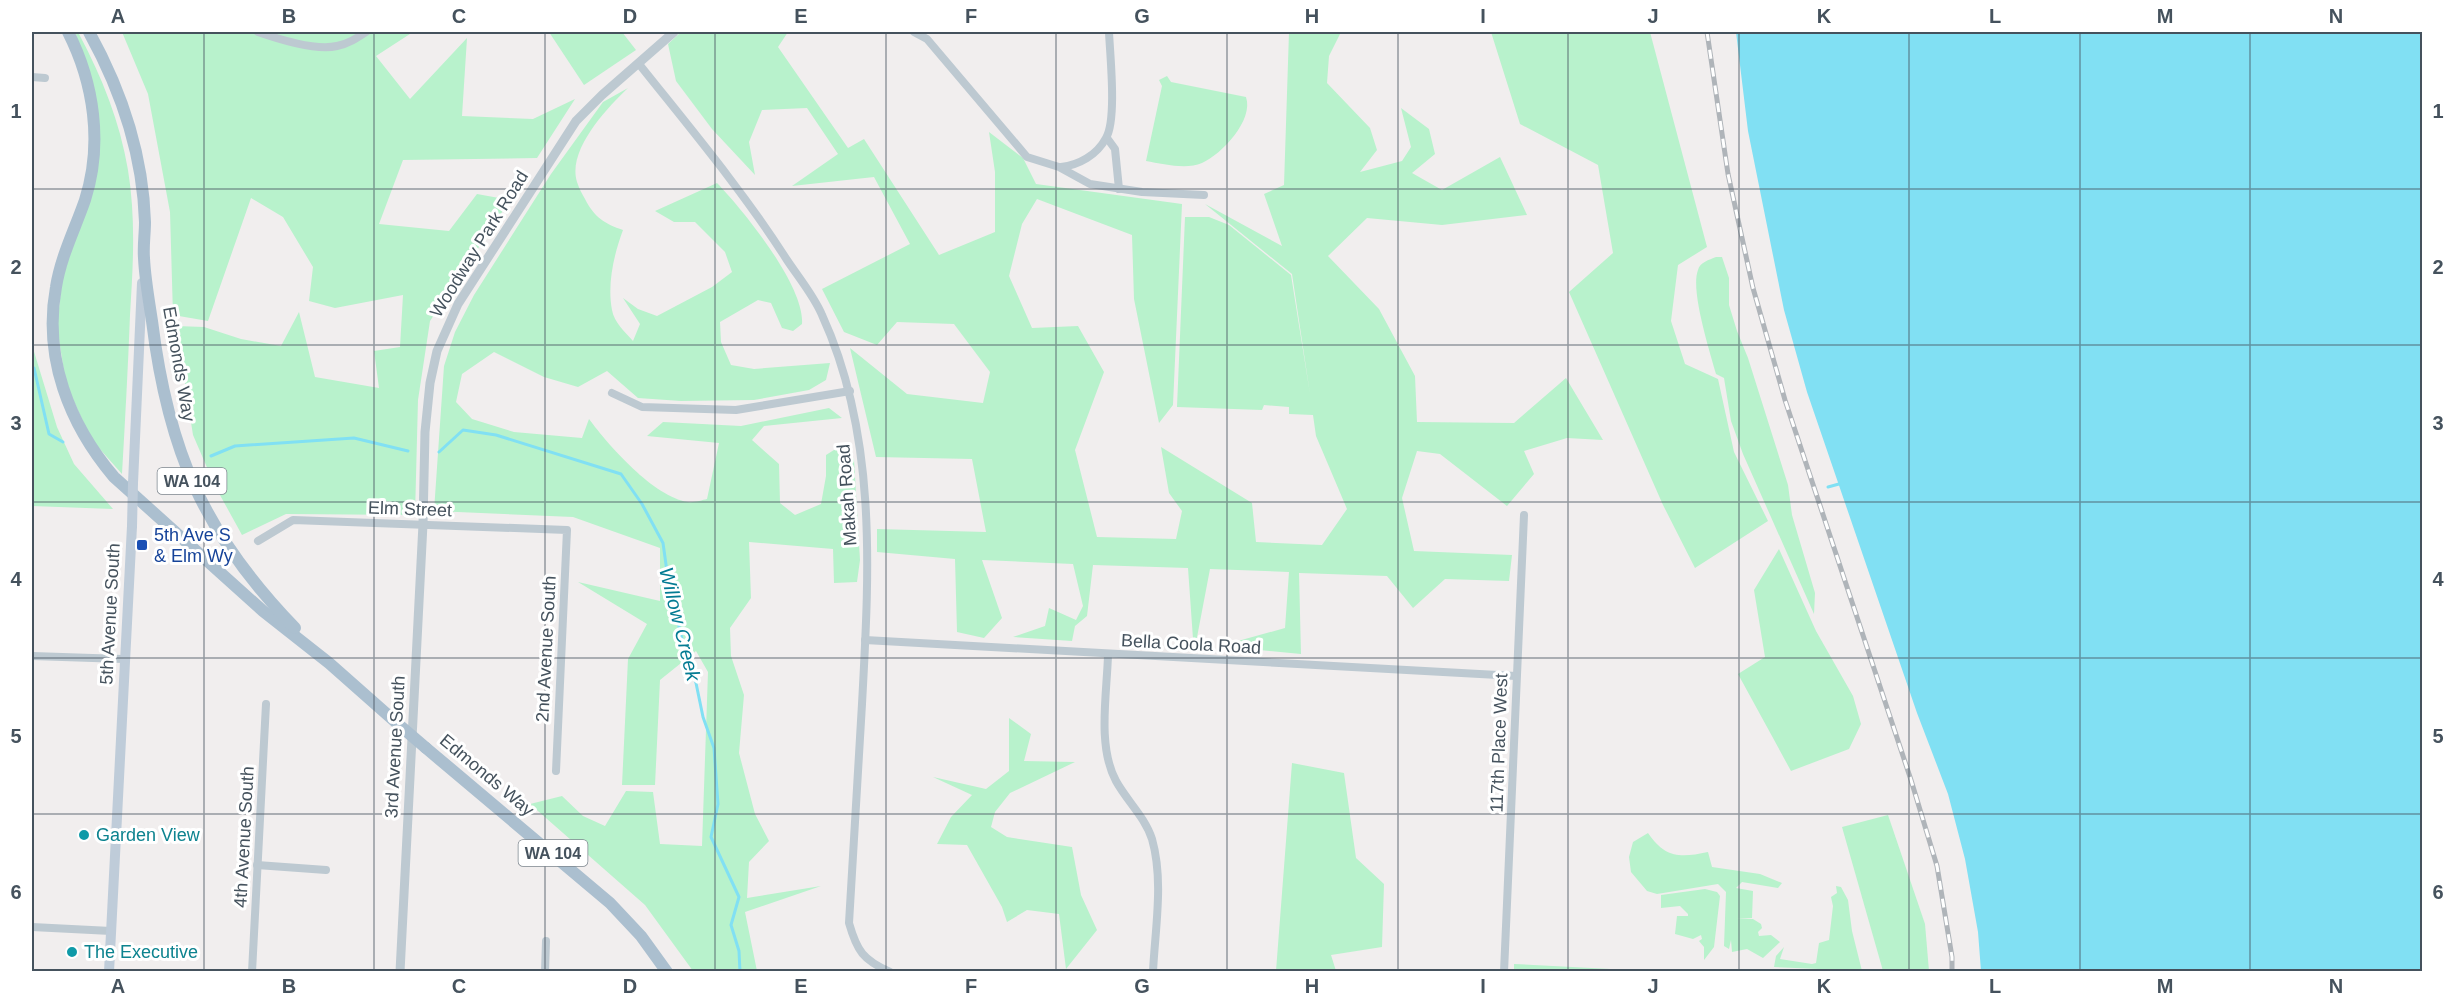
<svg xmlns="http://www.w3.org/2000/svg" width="2454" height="1003" font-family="Helvetica,sans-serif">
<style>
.green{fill:#b8f2cc}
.water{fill:#81e0f3}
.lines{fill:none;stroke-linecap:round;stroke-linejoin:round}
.stream{stroke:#81e0f3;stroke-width:3}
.minor{stroke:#bdc9d1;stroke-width:8}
.tertiary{stroke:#bdc9d1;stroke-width:9}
.secondary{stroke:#bfccd9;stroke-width:10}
.primary{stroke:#abbfcf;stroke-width:12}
.rail-casing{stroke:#afb4b9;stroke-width:5}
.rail{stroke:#fff;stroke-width:3;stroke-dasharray:9;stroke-linecap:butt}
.secondary-bridge{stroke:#bfccd9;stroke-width:10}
.primary-bridge{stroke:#abbfcf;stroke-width:12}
.grid{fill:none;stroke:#45525d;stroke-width:1.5;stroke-opacity:0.55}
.transit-dot{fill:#1a4fb4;stroke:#fff;stroke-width:2}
.culture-dot{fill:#0f9aa8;stroke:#fff;stroke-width:2}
.labels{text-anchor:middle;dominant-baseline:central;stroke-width:6;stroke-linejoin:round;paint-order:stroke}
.shield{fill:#fff;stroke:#7d868e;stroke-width:1.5}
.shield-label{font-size:16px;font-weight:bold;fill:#45525d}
.street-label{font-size:18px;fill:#45525d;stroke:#fff}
.transit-label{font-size:18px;fill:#164399;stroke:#fff;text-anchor:start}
.culture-label{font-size:18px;fill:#0d838f;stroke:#fff;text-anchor:start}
.water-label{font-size:20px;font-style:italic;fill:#037b93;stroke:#fff}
.neatline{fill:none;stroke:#45525d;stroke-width:2}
.grid-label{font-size:20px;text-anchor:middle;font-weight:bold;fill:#45525d}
</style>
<rect width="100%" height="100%" fill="#f1eeee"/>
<g class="green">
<polygon points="122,32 413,32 376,56 410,99 467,38 462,116 533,119 575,99 537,158 403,160 379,224 449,231 477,194 510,200 430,321 418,400 415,515 286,514 242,535 215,486 193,435 176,326 204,327 241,339 281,346 299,312 315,377 379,388 374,351 400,347 403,295 335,308 309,301 313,267 283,217 251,198 208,321 173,315 170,212 148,94"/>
<polygon points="549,32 622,32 636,50 584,85"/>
<polygon points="681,32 788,32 778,47 848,148 864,139 939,255 995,232 995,172 989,132 1023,158 1036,184 1182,204 1173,405 1159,423 1134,299 1132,235 1037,199 1022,224 1009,276 1032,328 1078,326 1104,372 1075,450 1097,537 1176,539 1182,511 1169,493 1161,447 1252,503 1256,542 1322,545 1347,509 1316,436 1313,415 1289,414 1289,407 1264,405 1262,410 1177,407 1185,217 1209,217 1229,225 1291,275 1310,394 1292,274 1205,204 1282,246 1264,194 1284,185 1289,32 1341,32 1329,56 1327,83 1370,128 1377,150 1360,172 1402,161 1411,147 1401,108 1429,129 1435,154 1412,173 1442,190 1500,157 1527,215 1442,225 1367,218 1328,256 1379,309 1415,376 1417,422 1514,423 1566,378 1603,440 1567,438 1524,451 1534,474 1507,506 1440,454 1417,451 1402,498 1414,551 1512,555 1509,581 1445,579 1413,608 1387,576 1299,573 1301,654 1220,646 1285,628 1289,572 1210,569 1194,653 1188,568 1093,565 1087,616 1075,626 1072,641 1013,637 1045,626 1049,608 1076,620 1083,606 1073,564 982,560 1002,618 984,638 957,632 955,559 877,552 877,529 986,532 972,459 876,457 850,348 907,394 983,403 990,372 954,324 897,322 877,345 844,332 822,289 910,244 874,177 792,186 838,154 807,108 762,110 749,142 755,175 712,129 676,81 668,44"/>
<polygon points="1491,32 1650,32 1707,247 1678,265 1671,321 1685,364 1718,379 1734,452 1768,521 1695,568 1663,505 1569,292 1613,253 1598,165 1520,124"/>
<path d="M76,34H79C102,77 120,122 128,170C136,219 133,267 130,315C128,368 125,421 122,474L91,439L66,384L57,327L62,280L96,171Z"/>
<path d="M1167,76L1171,82L1246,97C1254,120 1222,154 1202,163C1186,170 1163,164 1146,161L1162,86L1159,80Z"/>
<path d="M628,88C607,108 567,150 577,182C579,188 582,194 585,199C594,217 605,224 623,230C614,254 607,284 612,310C614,322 625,332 633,341L640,324L623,298L638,309L657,316L712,287L732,272L725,252L695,222H674L655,211L717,183C743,210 805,286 802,324L793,331L782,328L771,303L758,300L720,322L721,342L731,365L754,369L830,363L826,380L809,390L754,400L681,401L638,398L607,371L578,387L544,377L494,352L462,374L456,402L472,419L514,432L582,438L589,419C609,446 654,497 688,502C694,503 702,500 707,499L719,443L647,436L663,422L741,426L829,408L842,418L764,426L752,440L779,464L780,503L795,515L821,504L826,476V455L845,443L854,460L860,560L857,582L834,583L833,549L749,542L751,598L730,628L731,656L744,695L739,753L755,814L769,841L749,862L747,898L821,886L745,912L757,971H693L645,905L530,804L562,796L583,816L605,826L626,791L653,792L660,844L702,846L708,672L696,651L660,680L655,785H622L628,659L647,624L578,582L660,601V548L573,517L434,511L444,366L455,332L474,295L551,174L603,102Z"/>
<path d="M1716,257H1722L1729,278V305L1737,331L1748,358L1788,485L1792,515L1815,593L1814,614L1743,454L1731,421L1724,378L1716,374C1710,352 1690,290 1698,270C1700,262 1709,260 1716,257Z"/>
<polygon points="32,345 57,427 74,464 113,509 32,506"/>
<polygon points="1779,549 1816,631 1853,696 1861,724 1849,749 1791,771 1738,674 1765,657 1754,590"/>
<polygon points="1009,718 1031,734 1024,761 1075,762 1010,793 995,812 991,827 1007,837 1072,847 1081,895 1097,930 1066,969 1059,914 1027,910 1007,922 1002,907 967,845 937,844 951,817 972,795 933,777 986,789 1009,771"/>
<polygon points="1292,763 1344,773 1356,858 1384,884 1382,947 1331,955 1336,971 1276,971"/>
<polygon points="1888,815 1925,924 1929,971 1883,971 1842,827"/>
<path d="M1648,833C1665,858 1680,858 1708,852L1712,867L1760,874L1782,883L1778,888L1742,882L1736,888L1753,891L1752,918L1737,919H1753L1761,924L1762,928L1758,932L1759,936L1771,935L1780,942L1763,958L1747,949L1732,952L1731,940L1729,949L1724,946L1726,892L1718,884L1657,894L1647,891L1631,872L1629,857L1633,842Z"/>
<polygon points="1836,886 1841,887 1848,900 1852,931 1862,971 1827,971 1819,969 1774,967 1776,956 1784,947 1780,959 1812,964 1816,963 1819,943 1829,940 1833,906 1831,897 1837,893"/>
<polygon points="1705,889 1717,892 1720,896 1714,947 1704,960 1704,947 1699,941 1702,939 1701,935 1693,939 1675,934 1677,916 1688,916 1688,914 1680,906 1661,908 1661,895"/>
<polygon points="1514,964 1630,970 1514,972"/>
</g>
<polygon class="water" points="1736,32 2422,32 2422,971 1981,971 1978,932 1965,859 1948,794 1917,713 1807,392 1784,310 1748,131"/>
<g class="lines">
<g class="stream">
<polyline points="32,368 34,368 49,434 63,442"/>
<polyline points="439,452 463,430 496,435 621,474 642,504 663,543 669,586 686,655 696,683 703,717 714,748 718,804 711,837 739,897 731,925 739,951 740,972"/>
<polyline points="211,456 235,446 354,438 408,451"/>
<polyline points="1828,487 1839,484"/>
</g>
<g class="minor">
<path d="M258,32C278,39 316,51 337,46C348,44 357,38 366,32"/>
<polyline points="914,32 927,39 1027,157 1059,167 1090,184 1142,192 1204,195"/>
<path d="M639,64C690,128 743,191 787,260C799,278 814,296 822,315C878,437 869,574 862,704C857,777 853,850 849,923C857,951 863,960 890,972"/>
<polyline points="32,77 45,78"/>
<polyline points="1107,138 1115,149 1119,189"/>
<path d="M1061,167C1079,165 1097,155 1106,138C1117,120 1110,55 1109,32"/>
<polyline points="612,393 642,407 736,410 850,391"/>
<polyline points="258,541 293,520 567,530 556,771"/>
<polyline points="865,640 1516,676"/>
<path d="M1108,655C1107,693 1097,746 1116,781C1127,801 1145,817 1152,839C1164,881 1155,929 1153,972"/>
<polyline points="32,656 123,659"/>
<polyline points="257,865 326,870"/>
<polyline points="32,927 111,931"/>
<polyline points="252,972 266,704"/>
<polyline points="545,972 546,941"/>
<polyline points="1504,972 1524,515"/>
</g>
<polyline class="tertiary" points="400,972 423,524 425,432 430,383 437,351 458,304 576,121 602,95 674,32"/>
<g class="secondary">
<polyline points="133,483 142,283"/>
<polyline points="109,972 132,526"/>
</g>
<g class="primary">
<path d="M68,32C94,83 103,144 85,200C75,229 61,256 56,287C43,357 69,424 114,477L263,611L329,663L398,724"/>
<path d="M89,32C121,90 143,155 145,222C145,234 143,246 144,258C145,279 149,301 152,321C168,451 204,534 295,628"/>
<polyline points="426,748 610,903 641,936 667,972"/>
</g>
<defs>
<polyline id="rail" points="1707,32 1728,174 1753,288 1785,400 1911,780 1937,866 1952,957 1952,972"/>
</defs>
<use href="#rail" class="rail-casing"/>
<use href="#rail" class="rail"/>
<polyline class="secondary-bridge" points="132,526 133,483"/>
<polyline class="primary-bridge" points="398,724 426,748"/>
</g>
<path class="grid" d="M204,32V972M374,32V972M545,32V972M715,32V972M886,32V972M1056,32V972M1227,32V972M1398,32V972M1568,32V972M1739,32V972M1909,32V972M2080,32V972M2250,32V972M32,189H2422M32,345H2422M32,502H2422M32,658H2422M32,814H2422"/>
<rect class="transit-dot" x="136" y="539" width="12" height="12" rx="3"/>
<g class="culture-dot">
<circle cx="84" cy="835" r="6"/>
<circle cx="72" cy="952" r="6"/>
</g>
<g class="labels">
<g class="shield">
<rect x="157.5" y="468" width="69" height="26" rx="4.5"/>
<rect x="518.5" y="840" width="69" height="26" rx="4.5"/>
</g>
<g class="shield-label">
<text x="192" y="481">WA 104</text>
<text x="553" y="853">WA 104</text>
</g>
<g class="street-label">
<text transform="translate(479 244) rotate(-58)">Woodway Park Road</text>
<text transform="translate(179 364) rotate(80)">Edmonds Way</text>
<text transform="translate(847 495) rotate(-94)">Makah Road</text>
<text transform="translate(410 509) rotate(2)">Elm Street</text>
<text transform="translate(110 614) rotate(-87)">5th Avenue South</text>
<text transform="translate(1191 644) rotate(3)">Bella Coola Road</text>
<text transform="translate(546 649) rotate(-87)">2nd Avenue South</text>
<text transform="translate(1499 743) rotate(-88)">117th Place West</text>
<text transform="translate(395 747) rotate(-87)">3rd Avenue South</text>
<text transform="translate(487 775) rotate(40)">Edmonds Way</text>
<text transform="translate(244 837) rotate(-87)">4th Avenue South</text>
</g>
<g class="transit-label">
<text x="154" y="535">5th Ave S<tspan x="154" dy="21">&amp; Elm Wy</tspan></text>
</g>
<g class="culture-label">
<text x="96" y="835">Garden View</text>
<text x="84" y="952">The Executive</text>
</g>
<g class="water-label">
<text transform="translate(680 624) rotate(76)">Willow Creek</text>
</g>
</g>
<rect width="2454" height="1003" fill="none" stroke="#ffffff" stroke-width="66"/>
<rect x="33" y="33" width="2388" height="937" class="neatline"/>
<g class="grid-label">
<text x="118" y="23">A</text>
<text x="289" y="23">B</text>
<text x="459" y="23">C</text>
<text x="630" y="23">D</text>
<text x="801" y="23">E</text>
<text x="971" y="23">F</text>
<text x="1142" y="23">G</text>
<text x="1312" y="23">H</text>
<text x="1483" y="23">I</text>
<text x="1653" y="23">J</text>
<text x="1824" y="23">K</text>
<text x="1995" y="23">L</text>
<text x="2165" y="23">M</text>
<text x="2336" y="23">N</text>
<text x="16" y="118">1</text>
<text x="2438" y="118">1</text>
<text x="16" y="274">2</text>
<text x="2438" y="274">2</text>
<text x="16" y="430">3</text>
<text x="2438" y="430">3</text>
<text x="16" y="586">4</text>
<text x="2438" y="586">4</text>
<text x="16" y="743">5</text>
<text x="2438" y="743">5</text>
<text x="16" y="899">6</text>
<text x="2438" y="899">6</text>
<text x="118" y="993">A</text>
<text x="289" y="993">B</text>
<text x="459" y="993">C</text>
<text x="630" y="993">D</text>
<text x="801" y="993">E</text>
<text x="971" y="993">F</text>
<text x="1142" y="993">G</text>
<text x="1312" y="993">H</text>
<text x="1483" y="993">I</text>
<text x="1653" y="993">J</text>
<text x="1824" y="993">K</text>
<text x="1995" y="993">L</text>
<text x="2165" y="993">M</text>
<text x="2336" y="993">N</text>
</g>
</svg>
